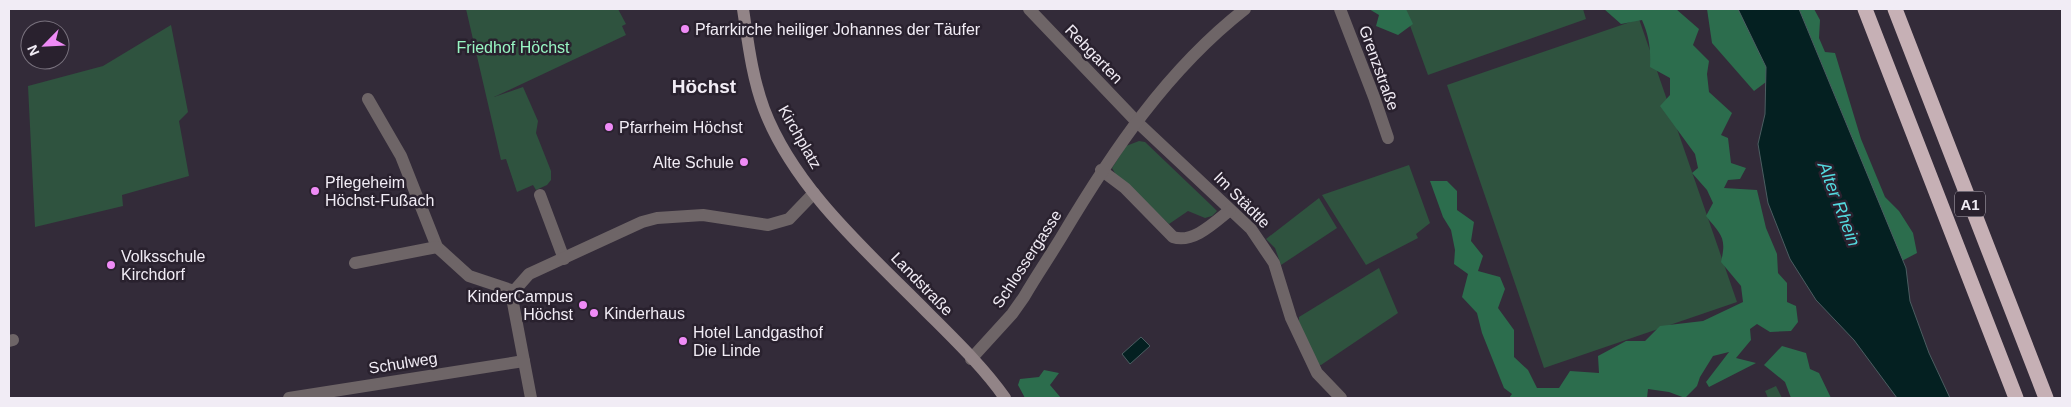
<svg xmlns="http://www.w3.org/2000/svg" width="2071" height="407" font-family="Helvetica,sans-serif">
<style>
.green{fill:#2f533f}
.forest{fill:#2c6d4d}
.water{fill:#042021;stroke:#4b5d61}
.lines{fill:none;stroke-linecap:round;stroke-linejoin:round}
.minor{stroke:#6e6567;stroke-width:12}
.secondary{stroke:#928487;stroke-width:12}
.motorway{stroke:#c6b0b5;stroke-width:15}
.poi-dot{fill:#ef8bf6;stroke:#29212e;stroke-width:2}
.labels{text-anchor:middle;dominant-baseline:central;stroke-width:5;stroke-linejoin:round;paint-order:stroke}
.shield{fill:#29212e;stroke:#b5afb9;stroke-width:1}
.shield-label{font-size:15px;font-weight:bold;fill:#f1ecf5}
.poi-label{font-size:16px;fill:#f1ecf5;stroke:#29212e;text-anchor:start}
.park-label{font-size:16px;fill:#98f6c3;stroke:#29212e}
.street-label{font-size:16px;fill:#f1ecf5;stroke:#29212e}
.water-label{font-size:18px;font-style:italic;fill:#53d9de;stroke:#29212e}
.quarter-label{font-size:19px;font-weight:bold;fill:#f1ecf5;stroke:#29212e}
</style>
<rect width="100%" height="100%" fill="#332b39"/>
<g class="green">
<polygon points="466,9 618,9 626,24 622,26 626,35 494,97 523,87 538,121 536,133 551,171 551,180 547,185 536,190 533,185 517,192 506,159 501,160"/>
<polygon points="1404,9 1583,9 1586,19 1428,75"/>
<polygon points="1639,19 1737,302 1544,368 1447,85"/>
<polygon points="171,25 188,112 179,121 189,176 122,195 123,206 35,227 28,86 103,66"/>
<polygon points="1139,141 1145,142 1212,206 1217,211 1212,216 1205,218 1188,211 1169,224 1116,175 1112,168 1126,146"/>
<polygon points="1409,165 1430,223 1416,234 1418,238 1366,265 1322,195"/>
<polygon points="1319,198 1337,228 1281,265 1275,248 1266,239"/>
<polygon points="1379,268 1398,313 1321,365 1317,364 1299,324 1299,317"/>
<polygon points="1776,386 1782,398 1768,398 1765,391"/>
</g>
<g class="forest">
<polygon points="1369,9 1406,9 1413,24 1398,35 1376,26 1379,15"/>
<path d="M1604,9H1676L1699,29L1693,45L1709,61L1707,74L1709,92L1732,113L1721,135L1728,138L1731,163L1746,168L1740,179L1728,180L1724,188L1757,190L1766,228L1777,254L1778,273L1787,283V302L1796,306L1798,322L1791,331L1770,332L1757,324L1750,329L1751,340L1736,358L1756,363L1709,387L1706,382L1729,352L1713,356L1700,377L1697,386L1685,398L1669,392L1648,389L1647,398H1509L1512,394L1504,388L1482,333L1477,313L1462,297L1468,274L1454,264L1455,250L1451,230L1443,217L1430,181H1447L1457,191V210L1474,222L1471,241L1483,256L1478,271L1500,277L1505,289L1498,308L1514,330V357L1528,370L1537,388H1559L1570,371L1599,373L1598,356L1626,341H1645L1660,326L1703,321L1743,302L1741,286L1721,262C1727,237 1721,235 1706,216L1713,203L1707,190L1692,173L1698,168L1695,154L1660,106L1670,95V78L1650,67C1651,49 1649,36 1642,20L1621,24Z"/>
<polygon points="1707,9 1743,9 1768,65 1766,82 1754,91 1712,43"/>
<polygon points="1799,9 1814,9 1820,20 1819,38 1825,52 1835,53 1861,139 1885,197 1899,211 1913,233 1917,253 1898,263 1854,142"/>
<polygon points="1782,346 1806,353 1810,369 1819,373 1831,398 1791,398 1785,382 1764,365"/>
<polygon points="1044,370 1059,373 1050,385 1061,398 1025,398 1018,385 1020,379 1039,377"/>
</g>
<g class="water">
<polygon points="1738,9 1799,9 1906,268 1910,301 1929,353 1950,398 1897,398 1854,340 1816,300 1790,259 1768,203 1758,144 1765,114 1766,67"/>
<polygon points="1141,337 1150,346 1130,364 1122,354"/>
</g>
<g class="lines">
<g class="minor">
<polyline points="1029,9 1136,121 1251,229 1274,263 1291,318 1317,373 1341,398"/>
<polyline points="1340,9 1374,97 1388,138"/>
<polyline points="368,99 401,156 437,247 469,276 514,291"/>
<path d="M1101,170L1125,188L1173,237C1193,244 1215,222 1230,210"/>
<polyline points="540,195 564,259"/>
<polyline points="355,263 437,247"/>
<polyline points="9,341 13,340"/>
<path d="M971,359L1012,314L1024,297C1036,276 1050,256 1062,236C1112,152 1167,70 1245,9"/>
<polyline points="289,398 524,361"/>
<polyline points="531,398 513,303 514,291 529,274 642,222 657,218 703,215 768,225 789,219 814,193"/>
</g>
<path class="secondary" d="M743,9C748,42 752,77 764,109C795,190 869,253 929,314C955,340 984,368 1005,398"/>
<g class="motorway">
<polyline points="1865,9 2016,398"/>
<polyline points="1895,9 2046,398"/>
</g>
</g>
<g class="poi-dot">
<circle cx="685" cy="29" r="5"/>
<circle cx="609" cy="127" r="5"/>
<circle cx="744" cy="162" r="5"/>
<circle cx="315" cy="191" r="5"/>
<circle cx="111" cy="265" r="5"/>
<circle cx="583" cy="305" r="5"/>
<circle cx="594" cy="313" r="5"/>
<circle cx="683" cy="341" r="5"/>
</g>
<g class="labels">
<rect class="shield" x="1955" y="191.5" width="30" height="25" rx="4"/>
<g class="shield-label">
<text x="1970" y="204">A1</text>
</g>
<g class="poi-label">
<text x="695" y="29">Pfarrkirche heiliger Johannes der Täufer</text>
<text x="619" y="127">Pfarrheim Höchst</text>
<text x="734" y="162" text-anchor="end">Alte Schule</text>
<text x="325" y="182">Pflegeheim<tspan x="325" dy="18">Höchst-Fußach</tspan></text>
<text x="121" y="256">Volksschule<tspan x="121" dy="18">Kirchdorf</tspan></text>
<text x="573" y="296" text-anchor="end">KinderCampus<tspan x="573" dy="18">Höchst</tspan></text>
<text x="604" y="313">Kinderhaus</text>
<text x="693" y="332">Hotel Landgasthof<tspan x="693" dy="18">Die Linde</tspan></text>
</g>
<g class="park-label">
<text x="513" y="47">Friedhof Höchst</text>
</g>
<g class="street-label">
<text transform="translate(1094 54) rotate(46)">Rebgarten</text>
<text transform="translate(1379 68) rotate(70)">Grenzstraße</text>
<text transform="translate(800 137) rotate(60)">Kirchplatz</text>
<text transform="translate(1242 200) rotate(45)">Im Städtle</text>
<text transform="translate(1027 259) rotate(-57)">Schlossergasse</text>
<text transform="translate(922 284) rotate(46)">Landstraße</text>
<text transform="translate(403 363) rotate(-9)">Schulweg</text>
</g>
<g class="water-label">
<text transform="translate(1839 204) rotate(69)">Alter Rhein</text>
</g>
<g class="quarter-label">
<text x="704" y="86">Höchst</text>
</g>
</g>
<rect width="2071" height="407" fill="none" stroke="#f1ecf5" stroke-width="20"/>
<g transform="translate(45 45) rotate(246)"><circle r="24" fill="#29212e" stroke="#79727e"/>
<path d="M0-4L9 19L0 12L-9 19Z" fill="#ef8bf6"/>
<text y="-8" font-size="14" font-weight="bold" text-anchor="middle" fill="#f1ecf5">N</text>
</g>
</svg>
